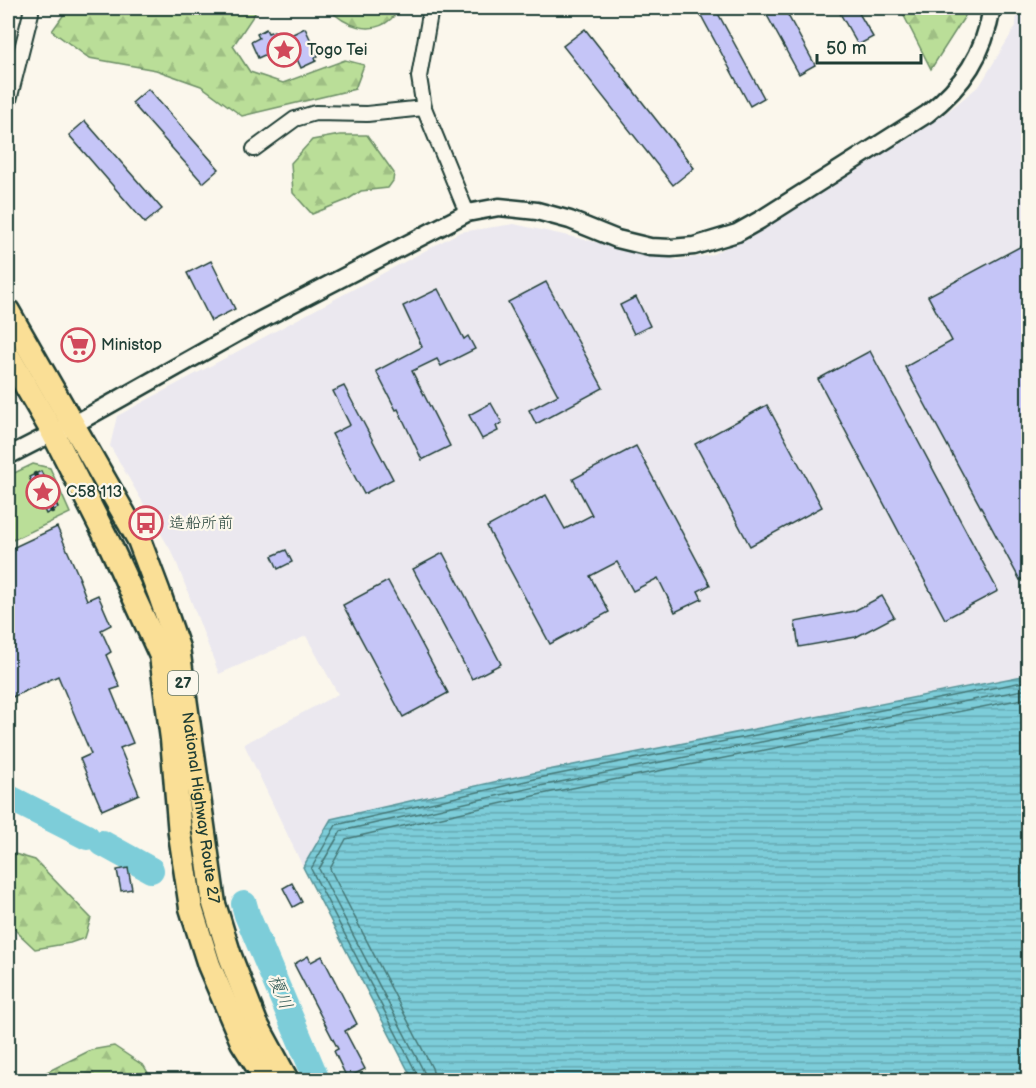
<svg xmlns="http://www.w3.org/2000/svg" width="1036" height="1088" font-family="'Balsamiq Sans','Klee One',sans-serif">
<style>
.built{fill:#ebe8ef}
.forest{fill:url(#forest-firs);stroke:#6c8e66;stroke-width:1.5}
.park{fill:#bade98;stroke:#6c8e66;stroke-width:1.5}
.water{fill:url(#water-rules);stroke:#579397;stroke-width:1.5}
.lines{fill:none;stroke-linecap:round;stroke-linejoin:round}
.shore{stroke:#457776;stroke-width:1.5}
.river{stroke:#7dcdd9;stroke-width:26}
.building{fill:#c5c5f7;stroke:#1f3d34;stroke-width:1.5}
.minor-casing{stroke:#1f3d34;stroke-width:18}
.tertiary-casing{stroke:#1f3d34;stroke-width:21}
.trunk-casing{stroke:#1f3d34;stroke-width:27}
.minor{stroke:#fbf7ec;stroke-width:14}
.tertiary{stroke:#fbf7ec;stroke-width:16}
.trunk{stroke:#fadf96;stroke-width:22}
.rail{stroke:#1f3d34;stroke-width:4.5}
.labels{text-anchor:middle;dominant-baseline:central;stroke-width:4.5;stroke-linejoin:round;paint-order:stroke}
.shield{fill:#fbf7ec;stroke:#61756b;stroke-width:1.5}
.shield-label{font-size:15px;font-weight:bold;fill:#1f3d34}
.poi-label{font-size:16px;fill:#1f3d34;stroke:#fbf7ec;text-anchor:start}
.street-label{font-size:16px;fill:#1f3d34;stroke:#fbf7ec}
.water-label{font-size:18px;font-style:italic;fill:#325a55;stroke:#fbf7ec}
</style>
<defs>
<pattern id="forest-firs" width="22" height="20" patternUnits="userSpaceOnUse" patternTransform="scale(1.5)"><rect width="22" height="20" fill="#bade98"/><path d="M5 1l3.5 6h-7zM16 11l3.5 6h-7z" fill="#9fbf84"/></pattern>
<pattern id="water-rules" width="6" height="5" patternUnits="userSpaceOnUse" patternTransform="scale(1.5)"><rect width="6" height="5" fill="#7dcdd9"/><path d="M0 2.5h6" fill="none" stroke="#66a8b1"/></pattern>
</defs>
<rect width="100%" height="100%" fill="#fbf7ec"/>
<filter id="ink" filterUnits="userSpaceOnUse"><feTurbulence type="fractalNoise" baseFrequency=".0167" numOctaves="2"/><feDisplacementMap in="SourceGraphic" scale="12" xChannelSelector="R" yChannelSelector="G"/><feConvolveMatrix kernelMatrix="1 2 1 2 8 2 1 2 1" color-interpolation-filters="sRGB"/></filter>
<g filter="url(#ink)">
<polygon class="built" points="1017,8 1028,8 1028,677 332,819 303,867 244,744 338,694 306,636 219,674 174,556 110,446 117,416 460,232 514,224 677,260 711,255 762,229 947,112 980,85 1016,26"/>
<g class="forest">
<polygon points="79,8 262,8 257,10 233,46 250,72 283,83 345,60 364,65 355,89 242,116 201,86 156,70 89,58 52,31 67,10"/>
<path d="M328,8H399C398,13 395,15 391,19C371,37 344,25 328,8Z"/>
<polygon points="900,8 965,8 965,16 931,69"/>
<polygon points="340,135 367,135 394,173 393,181 388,188 361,191 347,200 312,214 293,193 291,163 312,140"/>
<polygon points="8,852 35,860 91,918 85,938 70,943 35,949 17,932 8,916"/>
<polygon points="114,1046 144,1066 152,1080 31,1080 91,1050"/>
</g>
<polygon class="park" points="33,464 50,468 70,513 13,540 8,528 8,476"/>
<polygon class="water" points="1028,675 1028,1080 413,1080 303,867 331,819 538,772"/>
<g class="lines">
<g class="shore">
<polyline points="419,1080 418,1076 311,869 336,825 539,778 1028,681"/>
<polyline points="426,1080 424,1072 319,869 341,831 540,786 1028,689"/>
<polyline points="435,1080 432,1068 330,869 346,839 542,794 1028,698"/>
</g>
<g class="river">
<polyline points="8,797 87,837"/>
<polyline points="102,843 151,870"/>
<polyline points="244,904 247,915 317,1080"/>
</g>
</g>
<g class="building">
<polygon points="697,8 715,8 764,98 750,106"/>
<polygon points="763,8 784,8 815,65 799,74"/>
<polygon points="837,8 856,8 873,37 858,45"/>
<polygon points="305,28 318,56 315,58 316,61 301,68 297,59 279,68 271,52 258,58 251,42 259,38 257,34 266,29 268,33 274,31 276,34 284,31 287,37"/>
<polygon points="585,29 694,168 673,185 563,46"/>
<polygon points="148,89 219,169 203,183 132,103"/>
<polygon points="85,121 162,209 145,223 69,135"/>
<polygon points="1029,242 1029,576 1020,580 905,367 952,341 928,296"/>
<polygon points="211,261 235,309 211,321 187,273"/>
<polygon points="546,282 603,388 536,424 529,410 558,395 508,302"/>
<polygon points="438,289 464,339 468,336 475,349 441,366 437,359 412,371 450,446 422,460 398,409 396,410 376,371 422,347 403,306"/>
<polygon points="636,297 650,326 634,334 620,305"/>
<polygon points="870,351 998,591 945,619 818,379"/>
<polygon points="344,386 393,479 364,494 332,434 350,425 333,391"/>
<polygon points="491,403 502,423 496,426 498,431 482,439 469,415"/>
<polygon points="767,405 822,507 750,546 695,444"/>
<polygon points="636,446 710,585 698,591 702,599 675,612 658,578 633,591 617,562 590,576 609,612 550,644 487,527 546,495 565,529 592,515 573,479"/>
<polygon points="41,471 58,508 46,514 29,477"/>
<polygon points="57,527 80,579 79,579 87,600 98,595 111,625 101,630 111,652 106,655 120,687 111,690 133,743 120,748 139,794 102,810 80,759 91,754 58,676 8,699 8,550"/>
<polygon points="286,550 292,562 278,569 272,556"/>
<polygon points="443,553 501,664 472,679 413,569"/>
<polygon points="388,581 448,693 403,717 343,605"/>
<polygon points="882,596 894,617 856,637 799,647 795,622 854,611"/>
<polygon points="128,868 132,889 121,891 117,870"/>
<polygon points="292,883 302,902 293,907 283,888"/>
<polygon points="308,956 311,962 322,956 357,1024 345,1031 365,1069 347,1078 334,1051 338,1049 294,964"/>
</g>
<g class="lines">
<defs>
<g id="minor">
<polyline points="431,8 419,77 424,108 467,213"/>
<polyline points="8,104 31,13 30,8"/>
<polyline points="254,149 295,119 315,113 367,114 424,108"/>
</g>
<path id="tertiary" d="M8,456L53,433L73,425L253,324L467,213L499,207L537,211L570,220L617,239L650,247L671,248L694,246L737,233L760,220L927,114C964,85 984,54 992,8"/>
<g id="trunk">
<path id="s1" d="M8,311L139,540L159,593L178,648L214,904L230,956L256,1023L287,1080"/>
<polyline points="8,355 53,433 111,547 161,656 172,739 180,834 191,908 209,965 242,1042 266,1080"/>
</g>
</defs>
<use href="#minor" class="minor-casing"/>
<use href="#tertiary" class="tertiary-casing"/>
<use href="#trunk" class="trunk-casing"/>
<use href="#minor" class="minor"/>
<use href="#tertiary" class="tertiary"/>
<use href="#trunk" class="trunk"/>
<polyline class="rail" points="35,474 52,511"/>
</g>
</g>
<defs>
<symbol id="sight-ring" viewBox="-11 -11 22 22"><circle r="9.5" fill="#fbf7ec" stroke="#d1495b" stroke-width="1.5"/><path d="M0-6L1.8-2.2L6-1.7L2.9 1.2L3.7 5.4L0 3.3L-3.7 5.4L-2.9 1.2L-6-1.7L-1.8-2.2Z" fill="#d1495b"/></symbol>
<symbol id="supermarket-ring" viewBox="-11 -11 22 22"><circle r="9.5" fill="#fbf7ec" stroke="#d1495b" stroke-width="1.5"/><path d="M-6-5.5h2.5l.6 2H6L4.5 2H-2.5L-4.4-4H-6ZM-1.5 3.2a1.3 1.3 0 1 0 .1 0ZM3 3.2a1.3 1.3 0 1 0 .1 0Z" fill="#d1495b"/></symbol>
<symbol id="bus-ring" viewBox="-11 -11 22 22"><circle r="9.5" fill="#fbf7ec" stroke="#d1495b" stroke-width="1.5"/><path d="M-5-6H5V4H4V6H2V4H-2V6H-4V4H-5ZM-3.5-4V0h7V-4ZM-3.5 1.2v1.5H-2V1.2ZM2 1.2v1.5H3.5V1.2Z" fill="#d1495b"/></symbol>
</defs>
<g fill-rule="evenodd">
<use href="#sight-ring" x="265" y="31" width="38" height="38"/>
<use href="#supermarket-ring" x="59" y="326" width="38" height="38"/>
<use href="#sight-ring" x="24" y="473" width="38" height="38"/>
<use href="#bus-ring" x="127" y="504" width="38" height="38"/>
</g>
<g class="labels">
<rect class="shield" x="168" y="671" width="30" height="24" rx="4.5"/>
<g class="shield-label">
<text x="183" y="683">27</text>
</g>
<g class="poi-label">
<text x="307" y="50">Togo Tei</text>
<text x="101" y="345">Ministop</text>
<text x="66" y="492">C58 113</text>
<text x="169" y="523">造船所前</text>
</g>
<g class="street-label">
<text stroke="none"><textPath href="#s1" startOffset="540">National Highway Route 27</textPath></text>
</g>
<g class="water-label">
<text transform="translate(280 992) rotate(68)">榎川</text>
</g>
</g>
<rect width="1036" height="1088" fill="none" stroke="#fbf7ec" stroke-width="30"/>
<rect x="15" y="15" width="1006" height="1058" fill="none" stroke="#1f3d34" stroke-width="2" filter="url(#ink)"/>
<path d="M817 54v9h104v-9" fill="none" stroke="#1f3d34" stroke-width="3"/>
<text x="826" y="54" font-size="18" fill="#1f3d34" stroke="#fbf7ec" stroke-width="4.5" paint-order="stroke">50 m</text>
</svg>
